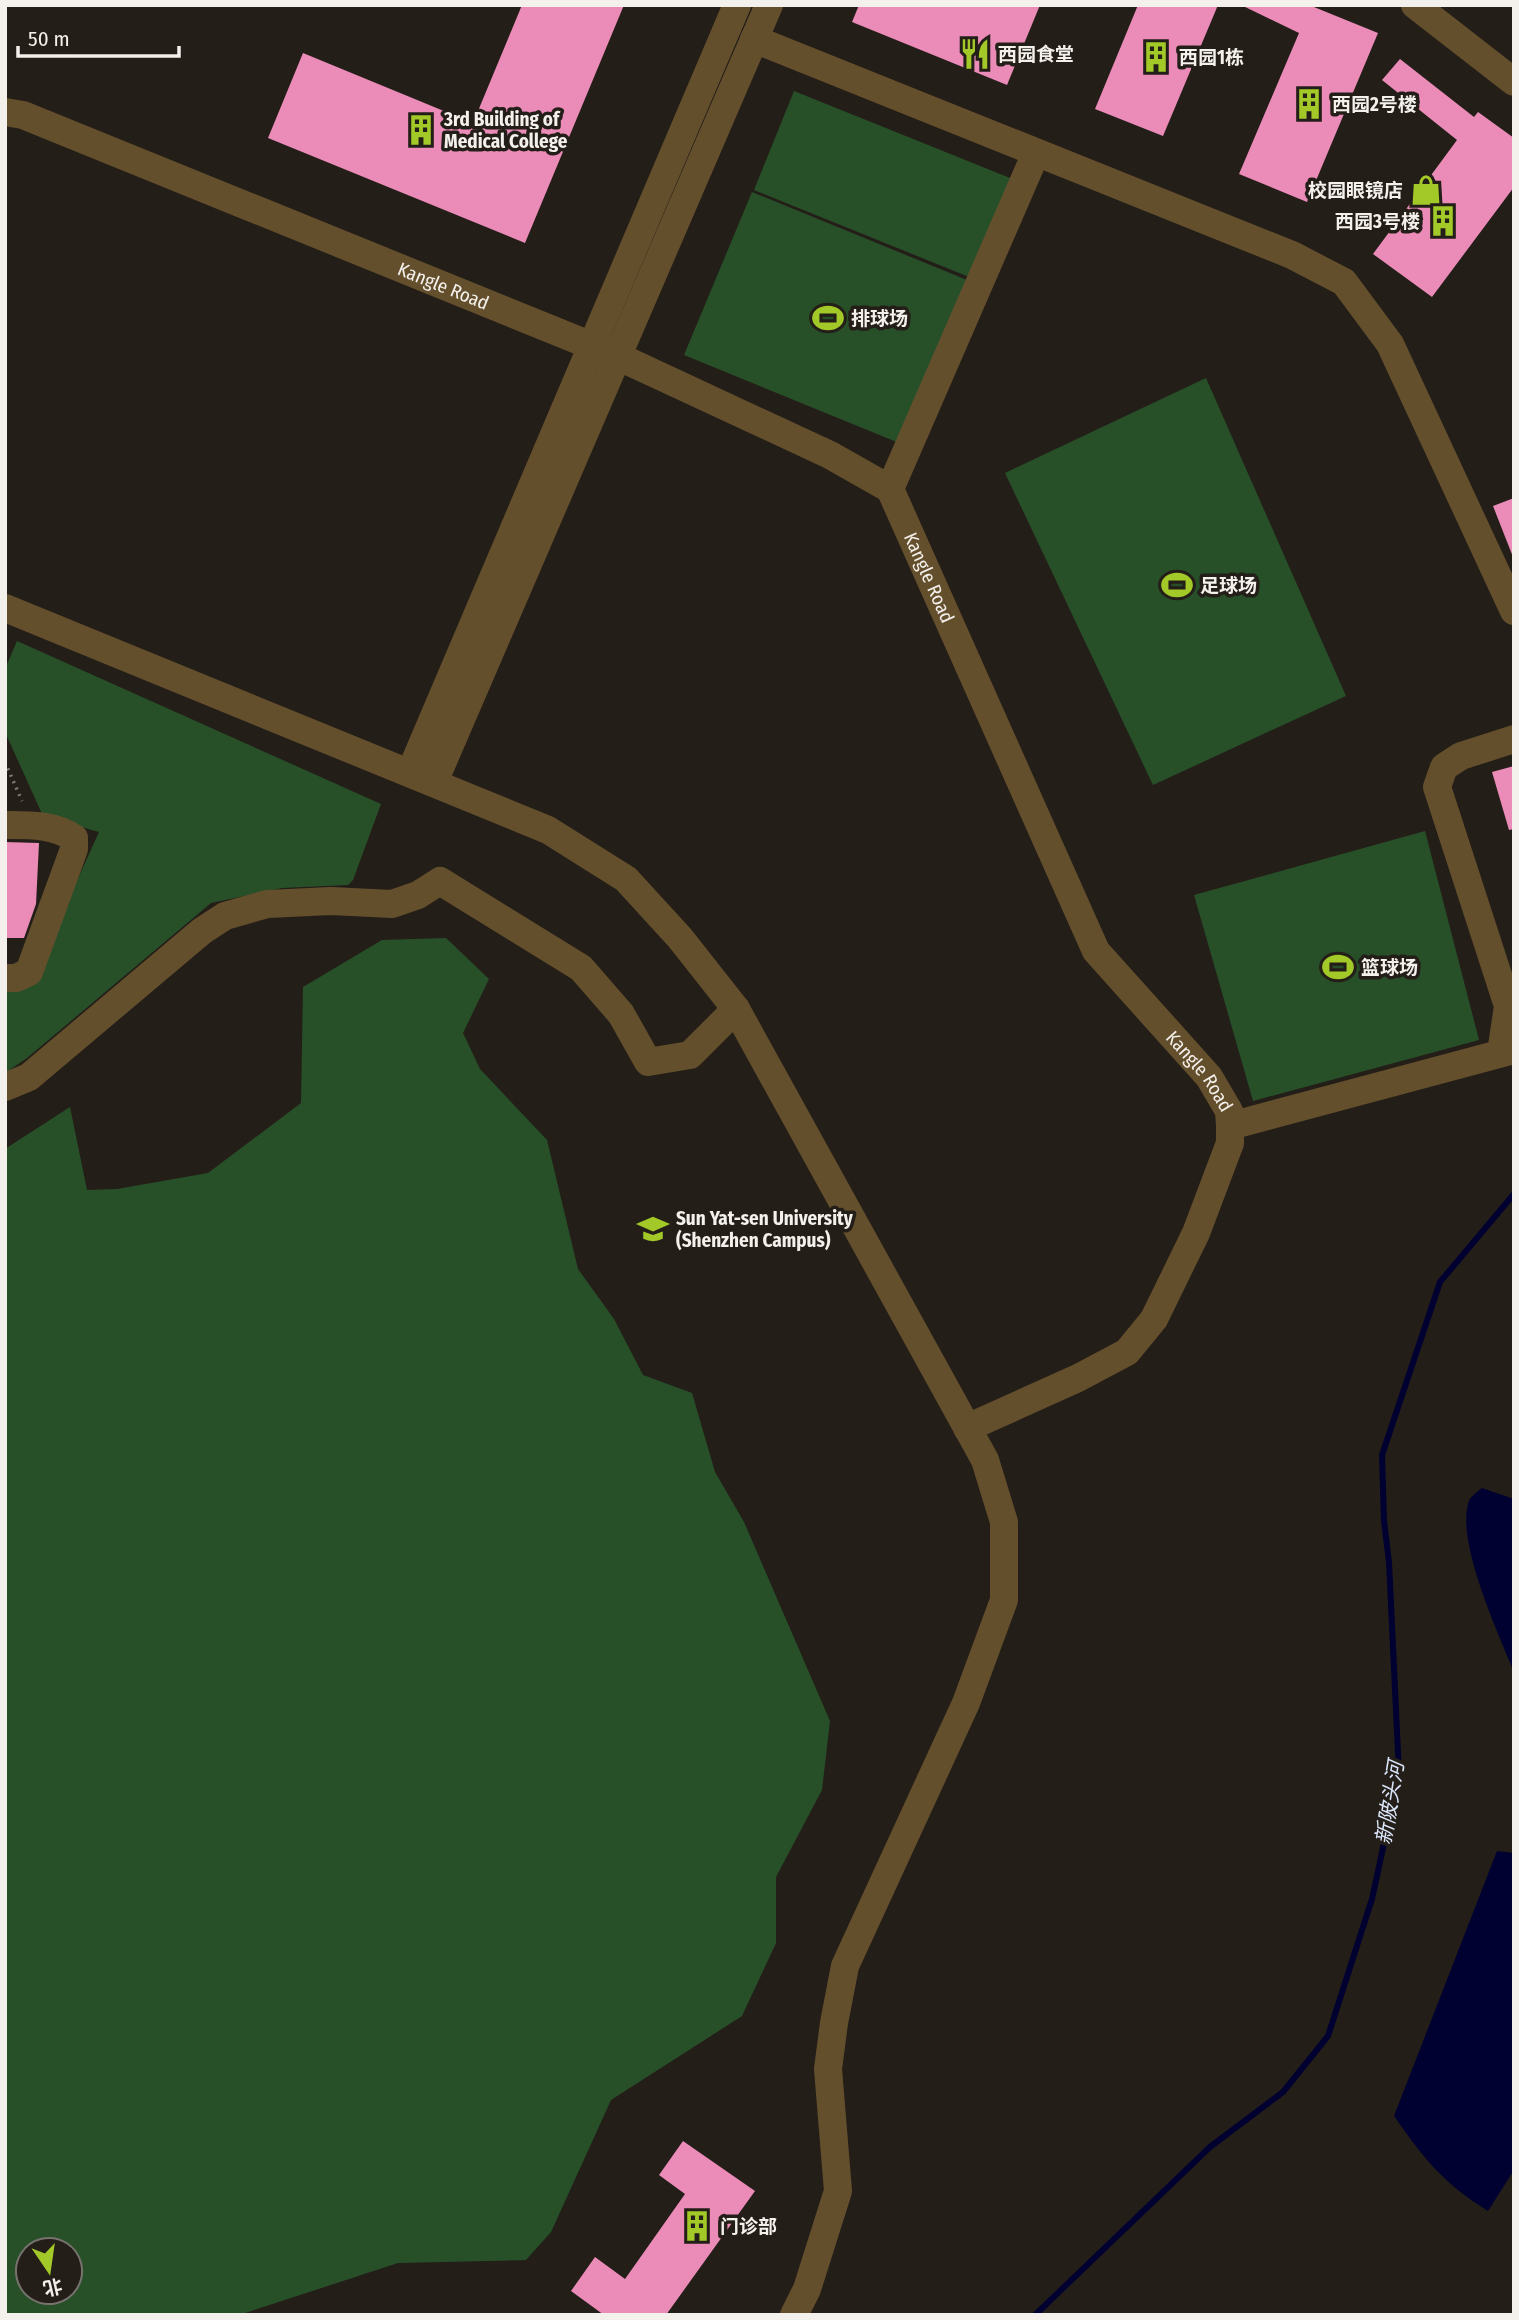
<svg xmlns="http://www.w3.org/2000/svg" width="1519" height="2320" font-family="'Fira Sans Condensed','Noto Sans SC',sans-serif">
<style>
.green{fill:#275029;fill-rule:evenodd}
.water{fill:#000031}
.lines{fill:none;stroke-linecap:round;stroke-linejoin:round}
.stream{stroke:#000031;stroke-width:6}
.building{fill:#eb8cb8}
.path{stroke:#7e7974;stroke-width:3.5;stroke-dasharray:2 5;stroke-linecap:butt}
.minor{stroke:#644f2d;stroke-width:28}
.labels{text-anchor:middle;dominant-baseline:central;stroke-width:7;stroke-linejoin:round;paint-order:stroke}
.poi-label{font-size:19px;font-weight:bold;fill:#f4f0ec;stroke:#241e18;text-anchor:start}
.street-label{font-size:19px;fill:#f4f0ec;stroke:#241e18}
.water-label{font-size:21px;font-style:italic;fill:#dae5fa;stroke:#241e18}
</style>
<rect width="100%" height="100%" fill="#241e18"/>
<g class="green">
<polygon points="794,91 1015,180 974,279 754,190"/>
<polygon points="752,192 972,282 904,445 684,355"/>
<polygon points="1206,378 1346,696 1153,785 1005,473"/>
<polygon points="17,641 381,804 353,880 348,885 282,888 211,903 27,1058 5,1073 5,990 31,982 99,832 43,816 5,732 5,669"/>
<polygon points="1425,831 1479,1040 1253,1101 1194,895"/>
<path d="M446,938L489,979L463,1033L480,1069L547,1140L578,1269L614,1319L643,1375L692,1393L715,1472L744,1522L830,1721L822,1790L776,1877V1943L742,2016L611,2100L551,2232L526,2260L398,2263L239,2315H5V1149L70,1107L87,1190L117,1189L208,1173L301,1103L303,987L382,940ZM70,2250V2292H28V2250Z"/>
</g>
<g class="water">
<path d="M1482,1488L1514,1499V1672C1498,1633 1457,1544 1468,1504C1469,1497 1477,1492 1482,1488Z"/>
<path d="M1497,1851L1514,1853V2170L1488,2211C1443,2183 1424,2159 1394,2116Z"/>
</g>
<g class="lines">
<polyline class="stream" points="1035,2315 1210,2147 1283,2092 1328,2036 1372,1899 1399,1774 1389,1562 1384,1521 1382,1455 1440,1282 1514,1194"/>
</g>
<g class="building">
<polygon points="522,5 624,5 525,243 268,138 303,53 473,123"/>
<polygon points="859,5 1040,5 1007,85 852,22"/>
<polygon points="1138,5 1218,5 1163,136 1095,109"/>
<polygon points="1241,5 1309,5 1378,33 1307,202 1239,174 1299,33"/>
<polygon points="1400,59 1474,117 1478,112 1514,138 1514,187 1432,297 1373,254 1457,140 1382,80"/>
<polygon points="1514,498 1514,557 1513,557 1493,506"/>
<polygon points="1514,766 1514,829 1509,830 1492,772"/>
<polygon points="5,842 39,843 36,904 24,938 5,938"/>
<polygon points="683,2141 755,2191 666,2315 604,2315 571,2291 595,2257 625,2279 685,2194 659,2175"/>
</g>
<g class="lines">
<polyline class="path" points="5,762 22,801"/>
<g class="minor">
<polyline points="1415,5 1514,82"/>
<polyline points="754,39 1292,255 1344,282 1390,344 1514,611"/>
<path id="s1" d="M5,112L23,115L617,356L830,455L890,489L1096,951L1209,1077L1229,1111L1230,1126V1143L1196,1233L1154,1319L1127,1352L1078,1378L967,1428"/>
<polyline points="890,489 1036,153"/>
<polyline points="5,608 548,830 626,879 680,938 736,1009 985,1460 1004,1522 1004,1600 966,1703 845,1966 834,2023 828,2069 838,2191 807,2289 794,2315"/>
<polyline points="410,773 737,5"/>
<polyline points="434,782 769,5"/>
<path d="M5,825C29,825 54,824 74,838V849L29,972L16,978H5"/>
<polyline points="1501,1053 1508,1006 1437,787 1444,767 1461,756 1514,739"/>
<polyline points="5,1087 29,1077 202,931 225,916 267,904 331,901 392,904 418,895 440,881 581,968 621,1014 648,1062 690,1055 736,1009"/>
<polyline points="1230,1126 1514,1050"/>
</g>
</g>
<defs>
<symbol id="restaurant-bare" viewBox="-9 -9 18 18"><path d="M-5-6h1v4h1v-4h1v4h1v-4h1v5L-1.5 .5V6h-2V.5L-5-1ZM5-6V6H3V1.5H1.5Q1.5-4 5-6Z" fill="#a2c928" stroke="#241e18" stroke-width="2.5" paint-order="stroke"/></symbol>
<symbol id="building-bare" viewBox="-9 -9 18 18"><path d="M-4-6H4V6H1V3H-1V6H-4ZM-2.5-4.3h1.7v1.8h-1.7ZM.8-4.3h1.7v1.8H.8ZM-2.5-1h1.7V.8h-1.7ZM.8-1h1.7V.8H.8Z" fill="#a2c928" stroke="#241e18" stroke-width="2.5" paint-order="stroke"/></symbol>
<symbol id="shop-bare" viewBox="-9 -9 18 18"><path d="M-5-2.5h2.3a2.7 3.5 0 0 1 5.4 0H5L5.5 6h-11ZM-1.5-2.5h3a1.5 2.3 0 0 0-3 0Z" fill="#a2c928" stroke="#241e18" stroke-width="2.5" paint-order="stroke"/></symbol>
<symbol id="stadium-bare" viewBox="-9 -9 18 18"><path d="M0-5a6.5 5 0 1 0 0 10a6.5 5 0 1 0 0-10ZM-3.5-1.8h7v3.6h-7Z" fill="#a2c928" stroke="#241e18" stroke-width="2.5" paint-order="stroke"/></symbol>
<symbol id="university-bare" viewBox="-9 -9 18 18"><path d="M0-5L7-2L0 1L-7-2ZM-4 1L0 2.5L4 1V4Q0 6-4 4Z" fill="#a2c928" stroke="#241e18" stroke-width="2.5" paint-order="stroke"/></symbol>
</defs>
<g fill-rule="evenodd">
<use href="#restaurant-bare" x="953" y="32" width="44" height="44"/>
<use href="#building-bare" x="1134" y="35" width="44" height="44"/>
<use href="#building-bare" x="1287" y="82" width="44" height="44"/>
<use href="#building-bare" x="399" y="108" width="44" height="44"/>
<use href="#shop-bare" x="1404" y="168" width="44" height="44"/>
<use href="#building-bare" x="1421" y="199" width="44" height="44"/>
<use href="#stadium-bare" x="806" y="296" width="44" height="44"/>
<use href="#stadium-bare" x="1155" y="563" width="44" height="44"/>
<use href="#stadium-bare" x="1316" y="945" width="44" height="44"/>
<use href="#university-bare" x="631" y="1207" width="44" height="44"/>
<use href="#building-bare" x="675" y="2204" width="44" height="44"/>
</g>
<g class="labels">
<g class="poi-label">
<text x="998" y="54">西园食堂</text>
<text x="1179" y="57">西园1栋</text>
<text x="1332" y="104">西园2号楼</text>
<text x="444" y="119">3rd Building of<tspan x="444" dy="22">Medical College</tspan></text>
<text x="1403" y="190" text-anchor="end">校园眼镜店</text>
<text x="1420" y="221" text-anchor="end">西园3号楼</text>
<text x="851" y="318">排球场</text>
<text x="1200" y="585">足球场</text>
<text x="1361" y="967">篮球场</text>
<text x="676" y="1218">Sun Yat-sen University<tspan x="676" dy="22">(Shenzhen Campus)</tspan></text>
<text x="720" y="2226">门诊部</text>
</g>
<g class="street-label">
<text stroke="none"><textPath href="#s1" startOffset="472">Kangle Road</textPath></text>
<text stroke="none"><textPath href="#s1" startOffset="1060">Kangle Road</textPath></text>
<text stroke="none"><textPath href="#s1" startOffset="1628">Kangle Road</textPath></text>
</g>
<g class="water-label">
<text transform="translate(1390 1803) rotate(-81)">新陂头河</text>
</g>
</g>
<rect width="1519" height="2320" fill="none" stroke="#f4f0ec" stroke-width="14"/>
<g transform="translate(49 2271) rotate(167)"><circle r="33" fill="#241e18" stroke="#77726d" stroke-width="2"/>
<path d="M0-5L12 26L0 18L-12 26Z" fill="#a2c928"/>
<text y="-10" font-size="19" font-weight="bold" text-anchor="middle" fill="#f4f0ec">北</text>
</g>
<path d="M18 46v10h161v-10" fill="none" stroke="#f4f0ec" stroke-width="3.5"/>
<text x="28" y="46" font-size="21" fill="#f4f0ec" stroke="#241e18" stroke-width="5" paint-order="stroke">50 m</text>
</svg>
